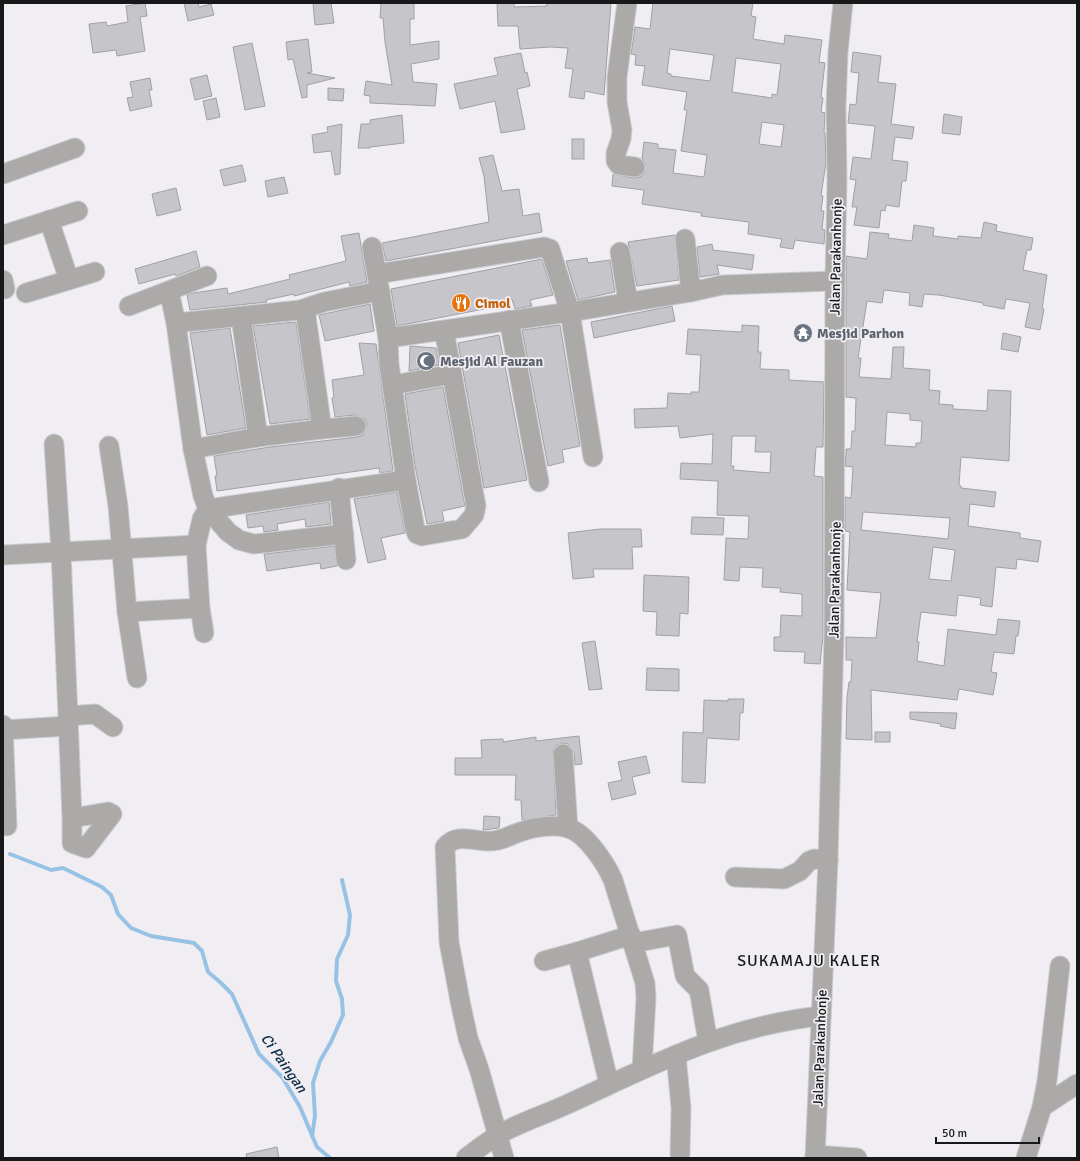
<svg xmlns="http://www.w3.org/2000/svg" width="1080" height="1161" font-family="Signika,sans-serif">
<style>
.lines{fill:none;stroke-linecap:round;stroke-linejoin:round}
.stream{stroke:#98c2e5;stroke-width:4}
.building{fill:#c6c5c9;stroke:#a2a0a5;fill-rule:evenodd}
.minor-casing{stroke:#cdccd0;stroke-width:21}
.minor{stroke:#aca9a9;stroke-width:19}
.labels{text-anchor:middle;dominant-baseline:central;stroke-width:3.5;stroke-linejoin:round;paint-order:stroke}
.street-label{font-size:14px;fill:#181819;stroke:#f0eef3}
.food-label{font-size:14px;font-weight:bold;fill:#c56008;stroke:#f0eef3;text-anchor:start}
.worship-label{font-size:14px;font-weight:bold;fill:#5b616d;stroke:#f0eef3;text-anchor:start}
.water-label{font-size:15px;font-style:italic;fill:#0e2e47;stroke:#f0eef3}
.quarter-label{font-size:16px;letter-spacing:1px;fill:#181819;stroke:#f0eef3}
</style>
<rect width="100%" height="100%" fill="#f0eef3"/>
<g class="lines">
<g class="stream">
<polyline points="10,854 51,870 63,868 102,887 111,895 118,914 131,928 151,936 194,943 202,951 208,972 220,982 232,994 259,1054 282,1077 300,1107 317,1147 330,1158"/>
<polyline points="312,1136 315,1116 313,1083 320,1061 331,1042 343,1015 342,999 336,981 337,959 348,935 350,915 342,880"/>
</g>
</g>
<g class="building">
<polygon points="145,3 147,16 140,17 145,51 117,56 116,50 93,53 89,24 106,22 107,26 128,22 126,6"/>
<polygon points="184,3 198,3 199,7 211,4 214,15 188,21"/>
<polygon points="313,3 331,3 334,23 315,25"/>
<polygon points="381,3 414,3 414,19 410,19 410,45 439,41 439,59 411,64 413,82 437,84 435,106 370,103 370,96 364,95 366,81 392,85 385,42 383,18 380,18"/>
<polygon points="497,3 514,3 514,7 547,6 547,3 611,3 604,95 585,91 584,99 569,97 573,69 565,68 568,48 550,47 520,49 518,26 498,26"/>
<path d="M653,3H753L751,16L756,17L753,39L784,44L785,35L822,40L819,62L825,63L821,97L823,98L821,112L825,113L824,133H825L826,163L821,195L823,196L821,211H824L822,229L825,230L824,244L795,240L793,249L780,247L782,239L748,234L749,222L701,216L702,213L642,204L644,190L612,186L613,174L634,178L640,177L644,173L645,163L642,158L644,142L658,144V148L676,150L673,173L704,177L707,155L681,151L687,110H684L687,92L642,85L645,66L635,65L636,55L631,54L635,27L650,29ZM670,49L714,55L710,81L671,76V74L667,73ZM736,58L781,64L777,95L772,94V98L732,92ZM762,122L784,125L781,147L759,144Z"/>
<polygon points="308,39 312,72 307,73 335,78 307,85 307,97 302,98 293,59 288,60 286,42"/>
<polygon points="252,43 265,106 245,110 233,47"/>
<polygon points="853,52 881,56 878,82 896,84 891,124 914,127 912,139 895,137 892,160 908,162 906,181 902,181 899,207 886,205 885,211 881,210 879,228 854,225 857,207 852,207 856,180 850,179 853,157 871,159 875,126 848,123 850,104 856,105 859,73 851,72"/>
<polygon points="521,53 525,73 527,72 530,86 517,89 525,129 501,133 495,101 460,109 454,84 498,75 494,58"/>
<polygon points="207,75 212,96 195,100 190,79"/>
<polygon points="150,78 152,90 149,90 152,106 130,111 127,98 133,97 130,82"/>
<polygon points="328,88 344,89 343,101 328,100"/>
<polygon points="216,98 220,117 207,120 203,101"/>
<polygon points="944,114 962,117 960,135 942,133"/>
<polygon points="402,115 404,143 370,147 370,148 358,148 361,124 370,124 370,120"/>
<polygon points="342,124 340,174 335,175 331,151 314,153 312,135 328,132 327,127"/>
<rect x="572" y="139" width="12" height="20"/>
<polygon points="493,155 502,191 519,189 523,216 539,213 542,232 386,261 382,243 489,222 484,176 479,158"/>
<polygon points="242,165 246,181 224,186 220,170"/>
<polygon points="284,177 288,193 268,197 265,181"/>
<polygon points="176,188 181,210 157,216 152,194"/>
<path d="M984,222L997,225L996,231L1033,238L1031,250H1027L1023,270L1047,275L1042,309H1044L1040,330L1025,327L1030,303L1006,299L1004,309L983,305V303L939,295L924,294L922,307L909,305L910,293L884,290L882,303L867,301L858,358H861L859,377L891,379L893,347H904L903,368L930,370L929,390L940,391L939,404L953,405V409L987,411L988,390L1011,391L1009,461L961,457L959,485L961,486V488L996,492L994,507L970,504L968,526L1020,533V538L1041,541L1038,562L1017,559L1016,569L996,567L992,607L980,605L981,598L958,595L956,616L921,612L917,642H919L917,661L944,666L948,629L996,635L998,619L1020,621L1018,636H1016L1014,654L994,652L991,672L997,673L993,695L959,689L957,700L871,690L872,740L846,739L847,697L849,682H851L852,660H846V637L876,638L881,593L847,590L850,532L845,531V497L851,498L853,467L845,466L846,454V449H851L852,431H855L856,398L846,397V256L867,259L870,232L889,234L888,238L912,241L914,225L934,228L933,236L958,239V236L981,238ZM887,412L910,414V420L922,421L921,443H916V447L885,445ZM863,512L950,518L948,539L861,530ZM933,547L955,550L951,581L929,579Z"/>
<polygon points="359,233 367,282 350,286 349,282 294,296 294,294 266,300 267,302 190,310 187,295 193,293 227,288 228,294 290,279 289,275 346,261 341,236"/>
<polygon points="675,235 679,280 637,286 628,242"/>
<polygon points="712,244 713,250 754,255 752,270 717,265 719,274 700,277 697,247"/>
<polygon points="196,251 200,267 176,276 175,274 139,284 135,269"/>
<polygon points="587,258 588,263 610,260 615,292 578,300 566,261"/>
<polygon points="542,259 553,295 530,300 532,306 515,309 512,299 494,303 494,307 397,326 391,289"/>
<polygon points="370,304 374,331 325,341 319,315"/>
<polygon points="672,306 675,321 594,338 591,322"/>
<polygon points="296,322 310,419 270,424 253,326"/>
<polygon points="560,325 580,446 562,450 564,462 548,466 522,330"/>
<path d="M742,325L759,326L758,352H761L760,369L789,370V380L824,382L823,447H816L814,476L823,477V636L820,664L804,663L805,652L774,651V637H780L781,615L802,616V594L780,592L781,588L762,587L763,568L740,567L739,581L724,580L726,538L748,539L749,516L717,515L718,481L680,479L681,463L712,464L713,434L680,438L678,426L635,428L634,409L667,408L668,393L691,394V392H699L701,355L686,354L688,329L742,332ZM732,436H756L755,452H771L770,473L733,470L734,466H731Z"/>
<polygon points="230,328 246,428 207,435 190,333"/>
<polygon points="1003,333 1021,337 1018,352 1001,349"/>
<polygon points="499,335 527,480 484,488 458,343"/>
<polygon points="359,343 376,344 393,471 380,473 379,468 217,491 215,476 217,476 214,456 270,447 357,437 363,435 367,425 365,419 355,415 335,417 332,398 334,397 332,380 364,375"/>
<polygon points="410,346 436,348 439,365 409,371"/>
<polygon points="443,387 465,506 442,511 444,521 427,524 415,466 405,394"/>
<polygon points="397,492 405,533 381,538 386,559 368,563 354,499"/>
<polygon points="329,502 331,524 306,527 305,519 277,524 278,530 264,532 263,526 248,528 246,515"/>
<polygon points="692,517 724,518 723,535 691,534"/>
<polygon points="600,529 641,529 642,547 632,547 633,569 593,569 594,577 573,579 568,533"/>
<polygon points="334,546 337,566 321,569 320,563 267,571 264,554"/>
<polygon points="644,575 689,577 688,614 680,613 679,636 656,635 657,612 643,611"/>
<polygon points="595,641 602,689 589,690 582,643"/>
<polygon points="647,668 679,669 679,691 646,690"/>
<polygon points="728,699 744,699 743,713 740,713 739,740 707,738 705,783 682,782 683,732 703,733 704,700 728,701"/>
<polygon points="910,712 957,713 955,729 940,726 941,724 910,719"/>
<rect x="875" y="732" width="15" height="10"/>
<polygon points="579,736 582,764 575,765 574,753 568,744 563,743 557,745 553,750 556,815 522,820 521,800 515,800 516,775 455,775 455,758 482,758 481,740 503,739 503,742 536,737 536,741"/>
<polygon points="646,756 650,773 632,777 636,794 612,800 608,783 622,780 618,762"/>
<polygon points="484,816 500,817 499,828 483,830"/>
<polygon points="277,1147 279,1158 247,1158 246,1154"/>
</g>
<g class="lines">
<defs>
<g id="minor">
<polyline points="627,3 617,77 617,102 622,130 621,139 616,153 616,161 619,165 635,167"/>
<polyline points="3,174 75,148"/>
<polyline points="49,220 69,280 95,272"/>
<polyline points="3,235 78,211"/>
<polyline points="685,239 691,292"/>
<polyline points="372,247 388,338"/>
<polyline points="620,252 628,302"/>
<polyline points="377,274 544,247 550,249 570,312 593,457"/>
<polyline points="3,280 5,289"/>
<polyline points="169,291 176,323"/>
<polyline points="26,293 69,280"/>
<polyline points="129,306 207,276"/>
<polyline points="241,317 258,437"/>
<polyline points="509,320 539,482"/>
<polyline points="444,330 476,506 474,515 462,529 422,536 417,534 415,529 406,480 389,364 388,338 570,312 691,292 722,285 835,281"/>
<polyline points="393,385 452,374"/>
<polyline points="322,429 356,426"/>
<polyline points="54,444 61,553 68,716 95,714 113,727"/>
<polyline points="109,446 118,506 127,612"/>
<polyline points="193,449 258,437 322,429 305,309"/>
<polyline points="339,488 346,560"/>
<polyline points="344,534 254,544 239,540 228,532 208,509 203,496 193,449 176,323 300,310 324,302 380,291"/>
<polyline points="196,545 200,608 204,633"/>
<polyline points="3,555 196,545 202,519 208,509 406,480"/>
<polyline points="137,678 127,612 200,608"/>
<polyline points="68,716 72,818 108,812 112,814 86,848 72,843 72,818"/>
<polyline points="3,725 7,826"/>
<polyline points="3,730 68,726"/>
<polyline points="563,754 568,828"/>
<polyline points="735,877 784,879 800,871 809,861 814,859 828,860"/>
<polyline points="633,943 677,935 685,976 699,990 708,1042"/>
<polyline points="577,952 631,935"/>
<polyline points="544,961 577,952 609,1084"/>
<polyline points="676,1055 681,1108 680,1154"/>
<polyline points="1042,1107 1077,1084"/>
<polyline points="815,1155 857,1158"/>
<path d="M466,1158C476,1150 487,1142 498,1135C520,1122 547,1114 570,1103C655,1064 726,1026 821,1016"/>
<path d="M504,1158L479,1069L468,1038L460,1001L449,942L445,847C457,832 474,842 491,841C502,841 510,835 520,832C533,827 554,824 568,828C586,833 606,864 613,880L645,983L646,998L642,1069"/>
<polyline points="815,1158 828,860 834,636 835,281 837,181 836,106 838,52 843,3"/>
<polyline points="1026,1158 1042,1107 1047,1081 1060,966"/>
</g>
</defs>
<use href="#minor" class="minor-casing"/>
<use href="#minor" class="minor"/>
</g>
<defs>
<symbol id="restaurant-disc" viewBox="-11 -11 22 22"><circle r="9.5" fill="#e8710a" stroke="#f0eef3"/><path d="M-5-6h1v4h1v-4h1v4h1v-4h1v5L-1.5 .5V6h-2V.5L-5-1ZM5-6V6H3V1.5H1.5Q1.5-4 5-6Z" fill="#fff"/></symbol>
<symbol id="temple-disc" viewBox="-11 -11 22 22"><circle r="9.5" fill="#6b7280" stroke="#f0eef3"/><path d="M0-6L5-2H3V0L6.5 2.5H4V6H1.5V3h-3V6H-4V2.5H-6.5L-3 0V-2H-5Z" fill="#fff"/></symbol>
<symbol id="mosque-disc" viewBox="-11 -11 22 22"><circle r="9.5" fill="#6b7280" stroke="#f0eef3"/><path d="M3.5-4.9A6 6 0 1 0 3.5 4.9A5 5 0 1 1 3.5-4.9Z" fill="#fff"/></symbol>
</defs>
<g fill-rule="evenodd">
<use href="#restaurant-disc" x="450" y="292" width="22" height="22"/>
<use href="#temple-disc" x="792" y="322" width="22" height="22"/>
<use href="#mosque-disc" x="415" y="350" width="22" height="22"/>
</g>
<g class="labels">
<g class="street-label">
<text transform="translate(836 257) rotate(-89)">Jalan Parakanhonje</text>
<text transform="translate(835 580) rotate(-89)">Jalan Parakanhonje</text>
<text transform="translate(820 1048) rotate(-88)">Jalan Parakanhonje</text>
</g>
<g class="food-label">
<text x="475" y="303">Cimol</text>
</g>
<g class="worship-label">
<text x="817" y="333">Mesjid Parhon</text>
<text x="440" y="361">Mesjid Al Fauzan</text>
</g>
<g class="water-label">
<text transform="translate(284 1063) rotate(55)">Ci Paingan</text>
</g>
<g class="quarter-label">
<text x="809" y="961">SUKAMAJU KALER</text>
</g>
</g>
<rect width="1080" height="1161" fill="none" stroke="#181819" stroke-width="8"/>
<path d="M936 1137v6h103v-6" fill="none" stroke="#181819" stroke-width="2"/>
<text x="942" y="1137" font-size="12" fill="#181819" stroke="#f0eef3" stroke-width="3" paint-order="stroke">50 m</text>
</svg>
